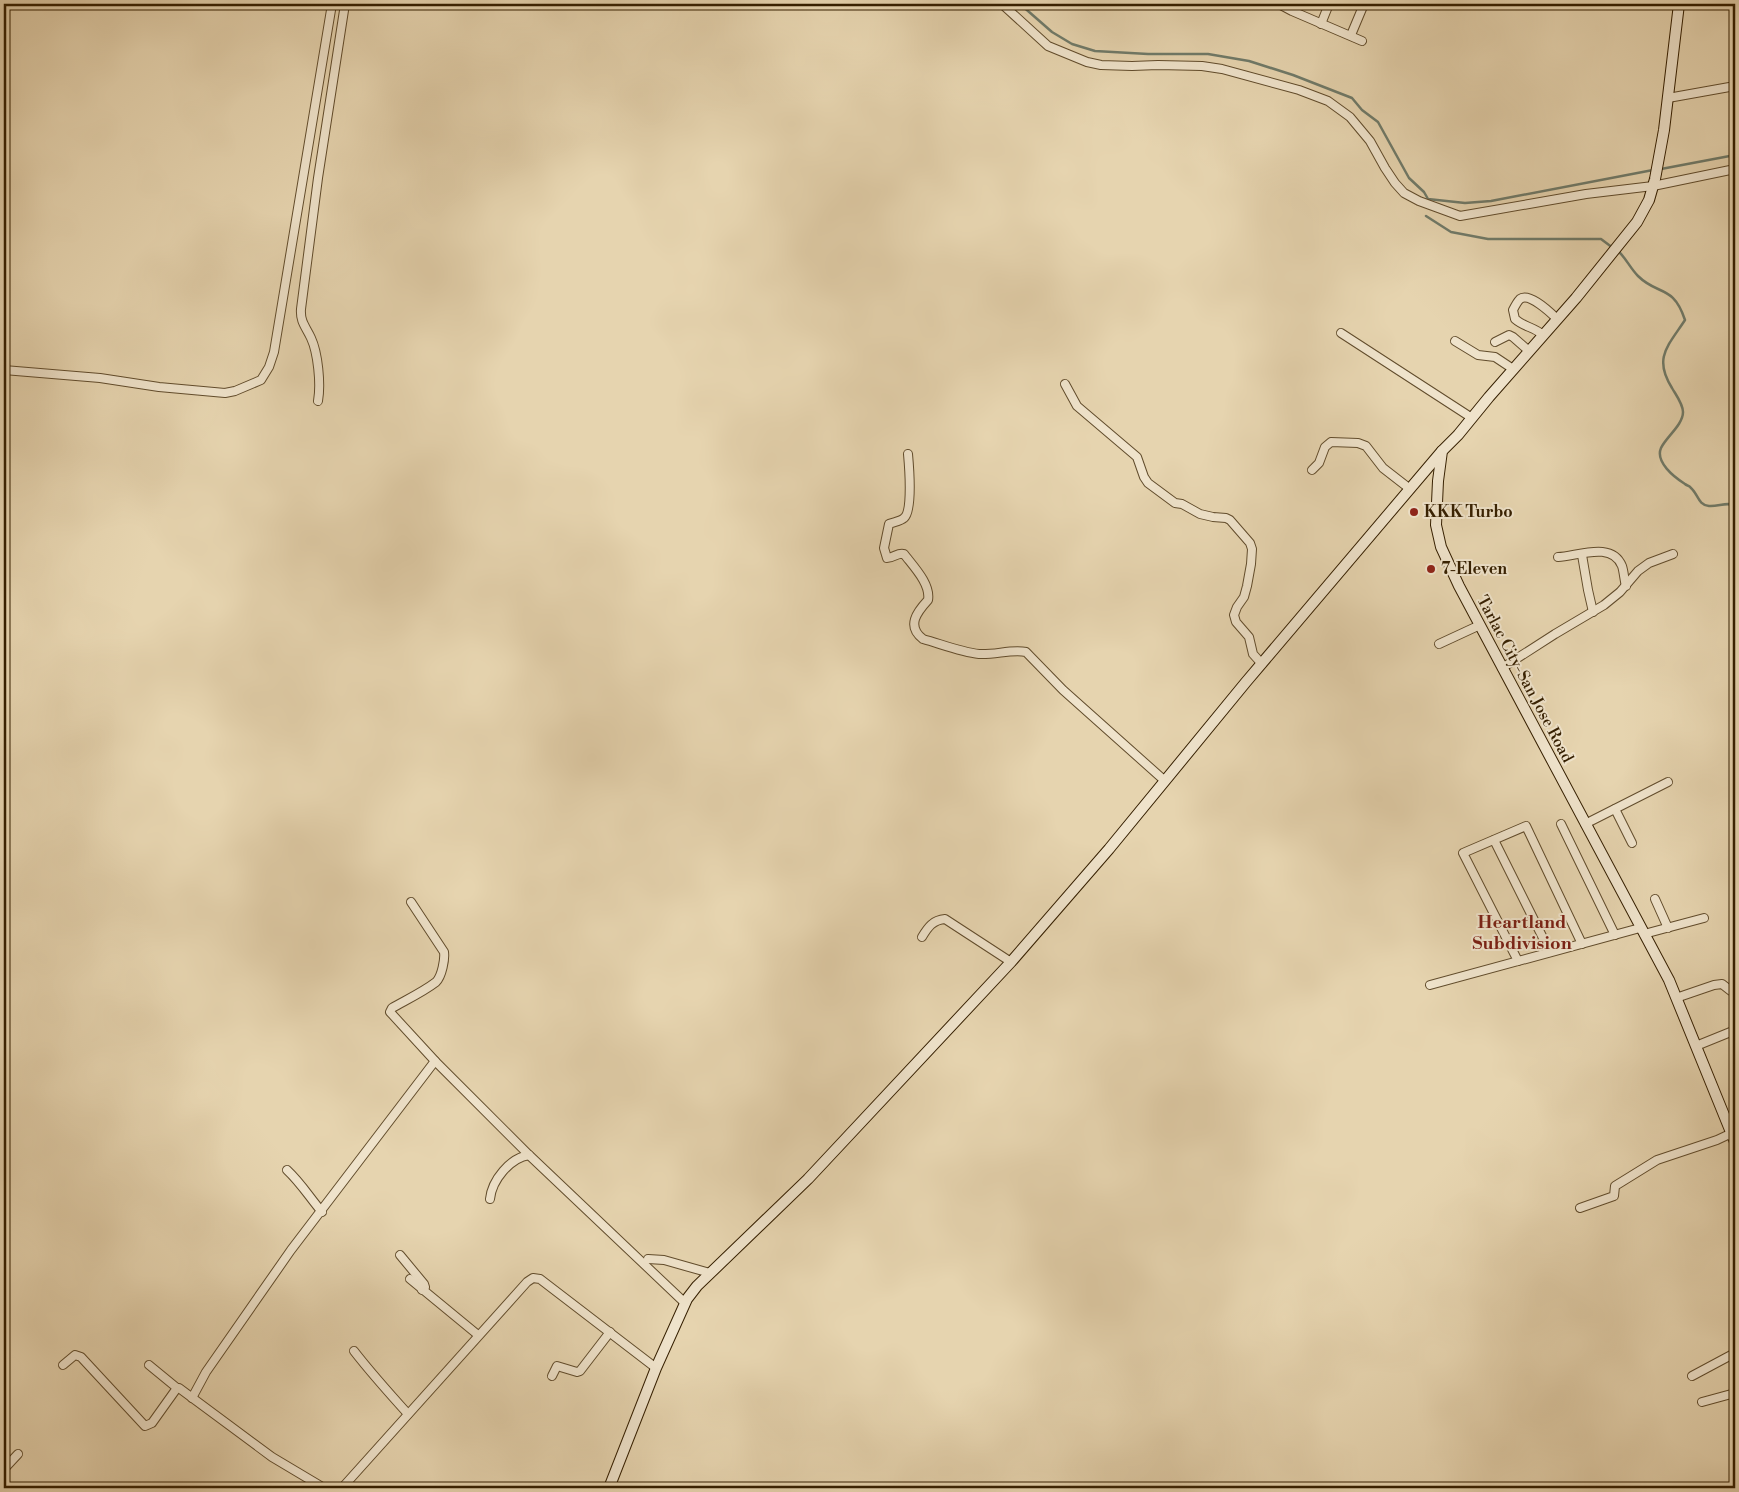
<svg xmlns="http://www.w3.org/2000/svg" width="1739" height="1492" font-family="'Libre Bodoni',serif">
<style>
.lines{fill:none;stroke-linecap:round;stroke-linejoin:round}
.stream{stroke:#707b6a;stroke-width:2.5}
.street-casing{stroke:#614c2c;stroke-width:10}
.secondary-casing{stroke:#351f00;stroke-width:12}
.street{stroke:#efe3cb;stroke-width:8}
.secondary{stroke:#efe3cb;stroke-width:10}
.poi-dot{fill:#8f2418;stroke:#efe3cb;stroke-width:2}
.labels{text-anchor:middle;dominant-baseline:central;stroke-width:4;stroke-linejoin:round;paint-order:stroke}
.poi-label{font-size:16px;font-weight:bold;fill:#351f00;stroke:#efe3cb;text-anchor:start}
.street-label{font-size:16px;fill:#351f00;stroke:#efe3cb}
.neighbourhood-label{font-size:18px;font-weight:bold;fill:#7a1f14;stroke:#efe3cb}
</style>
<rect width="100%" height="100%" fill="#e6d4af"/>
<filter id="stains"><feTurbulence type="fractalNoise" baseFrequency=".004" numOctaves="4"/><feColorMatrix values="0 0 0 0 .2 0 0 0 0 .09 0 0 0 0 .02 0 0 0 .5 -.17"/></filter>
<radialGradient id="worn" r=".72"><stop offset=".6" stop-color="#630" stop-opacity="0"/><stop offset="1" stop-color="#630" stop-opacity=".3"/></radialGradient>
<g class="lines">
<g class="stream">
<polyline points="1020,4 1052,32 1072,44 1095,51 1148,54 1208,54 1249,61 1293,75 1352,98 1362,110 1378,122 1409,178 1424,192 1428,199 1465,203 1491,201 1653,170"/>
<polyline points="1661,169 1735,155"/>
<polyline points="1426,216 1451,232 1488,239 1601,239 1613,248"/>
<path d="M1618,251C1626,258 1630,268 1638,276C1658,296 1673,284 1685,320C1668,346 1653,358 1672,388C1676,395 1683,404 1683,412C1683,425 1666,437 1661,448C1655,462 1674,477 1685,484C1687,486 1689,485 1691,488C1698,494 1698,505 1709,506C1718,507 1728,501 1735,506"/>
</g>
<defs>
<g id="street">
<polyline points="1002,4 1048,46 1087,62 1101,65 1132,66 1158,65 1202,66 1222,69 1299,90 1328,101 1350,117 1370,141 1385,168 1395,183 1404,193 1419,201 1460,216 1586,194 1653,186 1735,169"/>
<polyline points="1207,4 1213,4"/>
<polyline points="1279,4 1292,11 1362,41"/>
<polyline points="4,7 6,4"/>
<polyline points="1321,24 1329,4"/>
<polyline points="1351,35 1364,4"/>
<polyline points="1668,98 1735,86"/>
<polyline points="1341,333 1472,418"/>
<path d="M1543,335C1534,327 1524,327 1515,319L1513,310C1515,306 1517,302 1520,299C1529,292 1551,313 1557,319"/>
<polyline points="1455,341 1478,355 1495,357 1513,369"/>
<polyline points="1495,342 1509,335 1513,337 1529,351"/>
<polyline points="4,370 100,378 159,387 225,393 235,391 261,380 269,367 274,352 332,4"/>
<polyline points="1065,384 1077,406 1137,457 1144,477 1148,483 1175,503 1182,504 1200,514 1213,517 1226,518 1230,520 1250,543 1252,549 1251,564 1247,586 1244,597 1237,607 1234,615 1236,622 1249,637 1253,654 1262,664"/>
<path d="M318,401C321,384 318,353 311,338C306,327 300,322 301,309L318,178L345,4"/>
<path d="M908,454C909,465 913,511 904,518C901,521 894,522 889,524L884,548L887,558C894,558 898,552 904,554C913,566 931,584 928,600C917,612 906,626 923,639C941,644 961,652 979,654C995,655 1012,649 1026,652L1063,690L1165,781"/>
<polyline points="1312,470 1319,463 1325,447 1331,442 1358,443 1366,446 1383,468 1410,489"/>
<polyline points="1582,555 1588,590 1593,612"/>
<path d="M1558,557C1578,556 1612,541 1622,566C1624,572 1624,579 1626,586"/>
<polyline points="1439,644 1480,625"/>
<polyline points="1502,668 1555,634 1604,605 1620,592 1638,571 1649,563 1673,554"/>
<polyline points="1615,809 1632,843"/>
<polyline points="1561,824 1615,935"/>
<polyline points="1585,824 1668,782"/>
<polyline points="1494,840 1550,952"/>
<polyline points="1655,899 1668,928"/>
<polyline points="1644,934 1704,918"/>
<path d="M922,937C928,927 933,920 945,919L1011,962"/>
<polyline points="1518,961 1463,853 1526,826 1582,944"/>
<polyline points="1430,985 1640,928"/>
<polyline points="1676,998 1714,985 1722,984 1731,991"/>
<polyline points="1696,1046 1733,1031"/>
<polyline points="435,1061 529,1155 685,1303"/>
<path d="M287,1170C301,1183 310,1198 322,1212"/>
<path d="M490,1199C492,1180 510,1158 529,1155"/>
<polyline points="1580,1208 1614,1196 1615,1186 1657,1160 1717,1140 1734,1132"/>
<polyline points="400,1255 424,1284 425,1287 422,1290"/>
<polyline points="648,1259 664,1260 710,1273"/>
<polyline points="410,1279 478,1335"/>
<path d="M354,1351C371,1373 389,1393 408,1414"/>
<polyline points="63,1365 75,1355 81,1357 145,1426 152,1423 177,1388 179,1388 272,1457 324,1488"/>
<polyline points="149,1365 177,1388"/>
<polyline points="552,1376 557,1366 577,1372 580,1371 610,1332"/>
<polyline points="1692,1376 1735,1353"/>
<path d="M192,1398L206,1372L291,1250L435,1061L390,1012L392,1008C406,1000 423,992 436,982C442,976 445,959 444,952L411,902"/>
<polyline points="1702,1402 1735,1393"/>
<polyline points="4,1469 18,1454"/>
<polyline points="342,1488 527,1282 533,1278 540,1279 656,1368"/>
</g>
<g id="secondary">
<polyline points="1679,4 1664,130 1655,179 1649,200 1637,222 1576,298 1489,397 1458,435 1442,451 1438,481 1436,525 1441,547 1459,586 1669,980 1735,1142"/>
<polyline points="609,1488 656,1368 687,1299 697,1286 808,1179 1011,962 1109,849 1246,682 1442,451"/>
</g>
</defs>
<use href="#street" class="street-casing"/>
<use href="#secondary" class="secondary-casing"/>
<use href="#street" class="street"/>
<use href="#secondary" class="secondary"/>
</g>
<g class="poi-dot">
<circle cx="1414" cy="512" r="5"/>
<circle cx="1431" cy="569" r="5"/>
</g>
<g class="labels">
<g class="poi-label">
<text x="1424" y="512">KKK Turbo</text>
<text x="1441" y="569">7-Eleven</text>
</g>
<g class="street-label">
<text transform="translate(1525 679) rotate(62)">Tarlac City-San Jose Road</text>
</g>
<g class="neighbourhood-label">
<text x="1522" y="922">Heartland<tspan x="1522" dy="21">Subdivision</tspan></text>
</g>
</g>
<rect width="1739" height="1492" fill="none" stroke="#e6d4af" stroke-width="20"/>
<rect x="5" y="5" width="1729" height="1482" fill="none" stroke="#351f00" stroke-width="2.5"/>
<rect x="10" y="10" width="1719" height="1472" fill="none" stroke="#351f00"/>
<rect width="100%" height="100%" filter="url(#stains)"/>
<rect width="100%" height="100%" fill="url(#worn)"/>
</svg>
